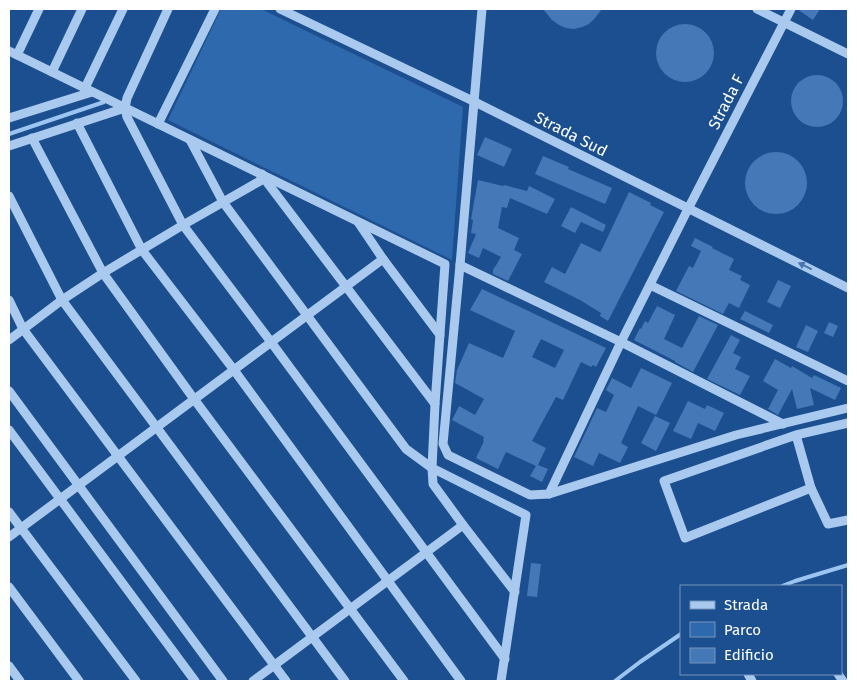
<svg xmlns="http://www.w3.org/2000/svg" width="857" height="690" font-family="'Fira Sans',sans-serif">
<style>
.green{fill:#2e69ad}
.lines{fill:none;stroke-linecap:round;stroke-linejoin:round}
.stream{stroke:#9cc4f0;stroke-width:4}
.building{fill:#4478b7;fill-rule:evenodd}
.minor{stroke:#a9c9ee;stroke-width:9}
.oneway{fill:#4674ac}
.labels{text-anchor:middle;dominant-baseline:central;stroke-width:5;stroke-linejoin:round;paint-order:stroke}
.street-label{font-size:16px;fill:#fff;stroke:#1b4f8f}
</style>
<rect width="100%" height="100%" fill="#1b4f8f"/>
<polygon class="green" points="221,9 261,9 463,107 452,260 168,120"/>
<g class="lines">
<g class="stream">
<polyline points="9,134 104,102"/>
<polyline points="782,586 795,581 848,565"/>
<polyline points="615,681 640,662 681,634"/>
</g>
</g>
<g class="building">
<polygon points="543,9 602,9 595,18 589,24 582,27 574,29 566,28 559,25 552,20"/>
<polygon points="797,9 820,9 813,20"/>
<circle cx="685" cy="53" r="29"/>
<circle cx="817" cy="101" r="26"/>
<polygon points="485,137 512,149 504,167 477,155"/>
<circle cx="776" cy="183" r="31"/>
<polygon points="543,156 569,167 568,169 612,188 605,204 535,174"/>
<polygon points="478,180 503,186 504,185 527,191 529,186 555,199 547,214 510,198 507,208 502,207 498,228 519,238 514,250 522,254 508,281 493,274 493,270 501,257 483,248 479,258 468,253 476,234 471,233 473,220 471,219"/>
<polygon points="629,192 651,203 650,205 664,212 608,321 600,316 601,313 580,300 544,282 552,267 565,274 581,243 600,252 601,251"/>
<polygon points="571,207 606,225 603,232 581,222 575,233 561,226"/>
<polygon points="695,238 713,247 712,248 734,259 729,270 742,276 740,280 750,285 739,308 729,303 723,314 676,291 689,266 693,268 701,251 691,246"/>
<polygon points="778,280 791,286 780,308 767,302"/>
<path d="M482,289L606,348L596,367L593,365L591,367L581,362L563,400L556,397L532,441L546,448L538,465L548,469L542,482L530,476L536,466L506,452L498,469L476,458L484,441L483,440L484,437L452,420L459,406L475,415L484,399L455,383L457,370L469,343L503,358L515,331L470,310ZM541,339L564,350L555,368L532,357Z"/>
<polygon points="657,306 675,315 664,339 682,348 699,316 718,325 693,372 675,362 675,361 634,340 640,328 641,329 645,321 648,323"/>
<polygon points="745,311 773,325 769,333 740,319"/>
<polygon points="829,322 838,326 833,337 824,333"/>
<polygon points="806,325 818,331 808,352 796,347"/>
<polygon points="731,335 740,340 733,353 741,357 735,369 750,376 740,395 707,379"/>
<polygon points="775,359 791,368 792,366 812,378 814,375 841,388 835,400 810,388 814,405 797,409 792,389 778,415 768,409 778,390 763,381"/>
<polygon points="641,368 672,383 656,415 638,406 621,443 628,447 620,463 599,453 593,466 574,457 597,408 606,412 614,395 606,390 612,378 631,388"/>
<polygon points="688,401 705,409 707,405 724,413 715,431 698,423 691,439 673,431"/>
<polygon points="655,416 670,423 656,451 641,443"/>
<polygon points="531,563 541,564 537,597 527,596"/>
</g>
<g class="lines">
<g class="minor">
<polyline points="280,9 473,101 848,288"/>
<polyline points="482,9 460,265 443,444 448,455 530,495 549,494 736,435 848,408"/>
<polyline points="757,9 848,54"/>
<polyline points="9,51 445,264 435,404 432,468 526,515 501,681"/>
<polyline points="17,55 39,9"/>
<polyline points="52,72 82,9"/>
<polyline points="85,88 123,9"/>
<polyline points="125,108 127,98 168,9"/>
<polyline points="9,118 92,92"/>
<polyline points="77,123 142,250 234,370 461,681"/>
<polyline points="158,124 215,9"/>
<polyline points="32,138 103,273 194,399 404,681"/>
<polyline points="190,140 223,202 406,449 432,468 433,484 463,525 515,592"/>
<polyline points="9,146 125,108 127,117 183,225 271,342 505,659"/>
<polyline points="263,177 435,404"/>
<polyline points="9,196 62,300 345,681"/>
<polyline points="358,222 383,259 440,335"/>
<polyline points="460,265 621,342 783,424"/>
<polyline points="650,285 848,381"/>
<polyline points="9,300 23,329 286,681"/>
<polyline points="9,340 62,300 103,273 183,225 260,181 262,174"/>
<polyline points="9,391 223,681"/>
<polyline points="9,430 195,681"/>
<polyline points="796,435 811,488 685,538 664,481 796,435 848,423"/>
<polyline points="811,488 828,524 848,520"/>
<polyline points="549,494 621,342 688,209 791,9"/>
<polyline points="9,512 136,681"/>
<polyline points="9,537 383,259"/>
<polyline points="9,587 79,681"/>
<polyline points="9,666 20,681"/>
<polyline points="748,674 752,681"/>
<polyline points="838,674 843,681"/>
<polyline points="253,681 463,525"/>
</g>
</g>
<defs><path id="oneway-solid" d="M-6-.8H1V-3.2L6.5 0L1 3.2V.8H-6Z" transform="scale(1.25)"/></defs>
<use class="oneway" href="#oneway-solid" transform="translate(805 266) rotate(-154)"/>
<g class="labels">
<g class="street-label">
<text transform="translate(726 102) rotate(-63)">Strada F</text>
<text transform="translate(571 134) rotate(27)">Strada Sud</text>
</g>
</g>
<rect width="857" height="690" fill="none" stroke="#ffffff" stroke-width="20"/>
<rect x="680" y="585" width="162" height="90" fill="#1b4f8f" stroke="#7695bc"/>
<rect x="690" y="601" width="25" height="8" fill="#a9c9ee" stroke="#7695bc"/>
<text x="724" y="610" font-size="15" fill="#ffffff">Strada</text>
<rect x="690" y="622" width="25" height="15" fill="#2e69ad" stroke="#7695bc"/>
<text x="724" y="635" font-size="15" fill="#ffffff">Parco</text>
<rect x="690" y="648" width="25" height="15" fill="#4478b7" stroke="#7695bc"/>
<text x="724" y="660" font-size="15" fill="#ffffff">Edificio</text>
</svg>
